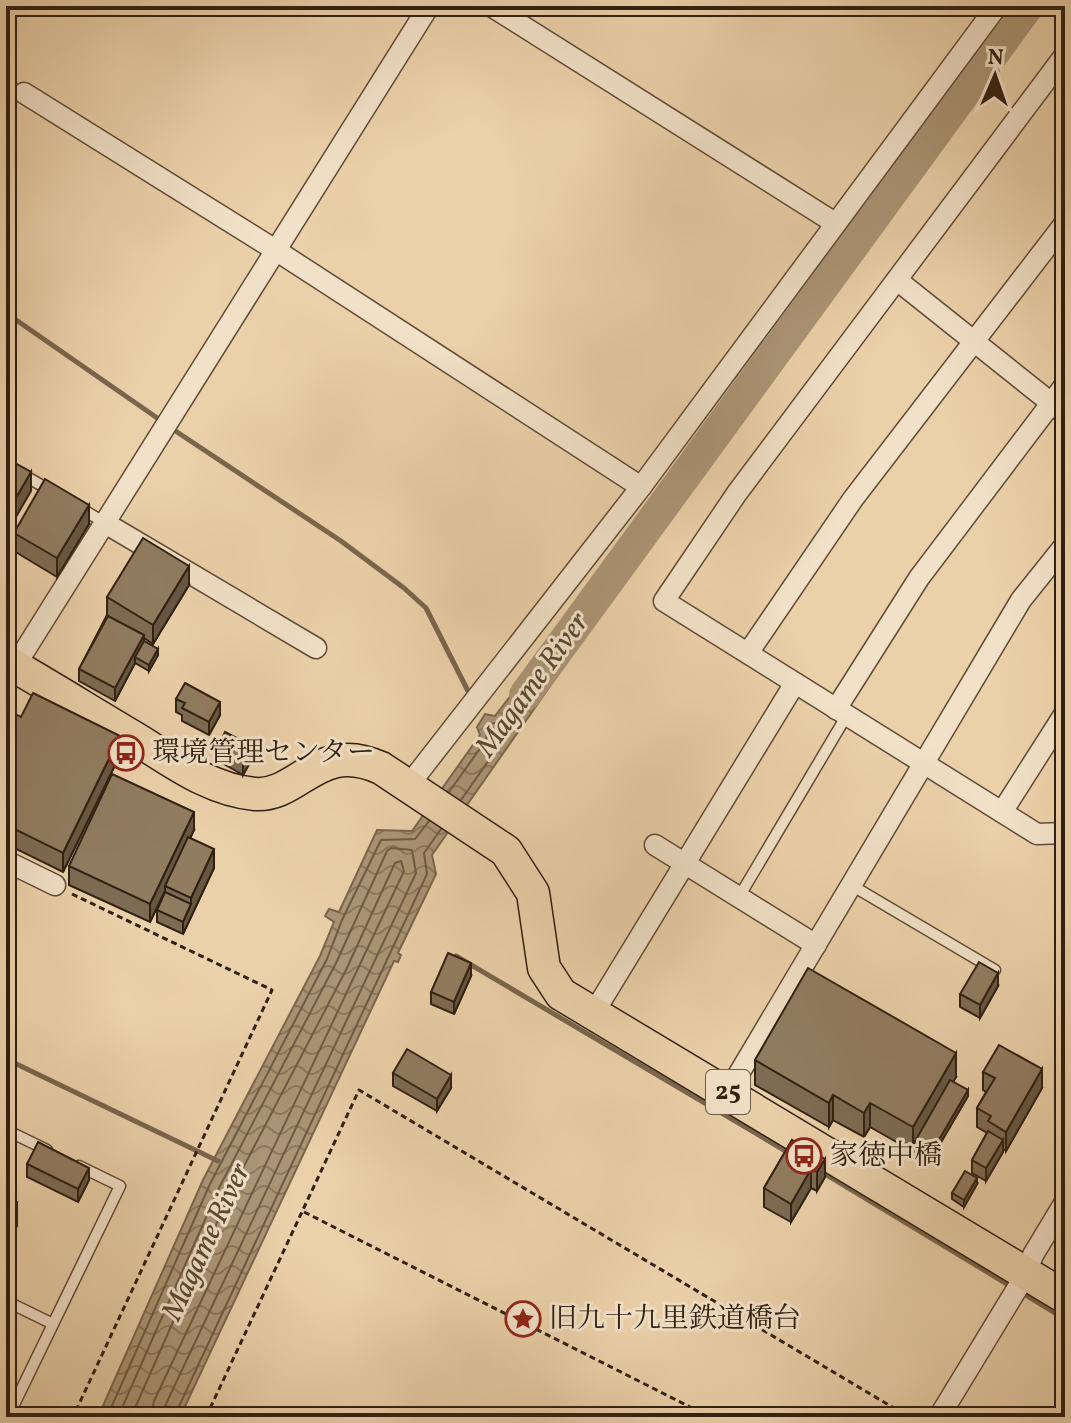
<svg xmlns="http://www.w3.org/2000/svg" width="1071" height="1423" font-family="Vollkorn,'Noto Serif JP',serif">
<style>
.water{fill:url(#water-waves);stroke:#7a664d;stroke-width:2}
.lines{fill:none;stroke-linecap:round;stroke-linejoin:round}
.shore{stroke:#6e5a43;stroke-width:2}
.stream{stroke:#7a664d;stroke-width:5}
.river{stroke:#ab9576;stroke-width:32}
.service-casing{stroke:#5f4c36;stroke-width:13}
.minor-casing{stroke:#5f4c36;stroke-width:23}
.primary-casing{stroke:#302010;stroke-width:35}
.path{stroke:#302010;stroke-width:3;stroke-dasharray:6 4;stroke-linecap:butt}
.service{stroke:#f2e1c8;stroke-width:10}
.minor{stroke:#f2e1c8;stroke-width:20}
.primary{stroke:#ebd1aa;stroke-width:32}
.wall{fill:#7d6b53;stroke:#302010;stroke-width:2}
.shaded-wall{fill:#665743;stroke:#302010;stroke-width:2}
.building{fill:#917c60;stroke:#302010;stroke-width:2}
.labels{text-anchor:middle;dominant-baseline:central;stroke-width:6;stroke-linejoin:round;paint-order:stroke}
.shield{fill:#f2e1c8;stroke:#6a5a47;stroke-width:2}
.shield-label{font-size:26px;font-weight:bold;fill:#302010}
.poi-label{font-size:28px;fill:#302010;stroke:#f2e1c8;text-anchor:start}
.water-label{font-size:30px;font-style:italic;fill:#5b4934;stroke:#f2e1c8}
</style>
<defs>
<pattern id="water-waves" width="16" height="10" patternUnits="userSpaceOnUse" patternTransform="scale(2)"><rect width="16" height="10" fill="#ab9576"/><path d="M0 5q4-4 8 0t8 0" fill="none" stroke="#8c795f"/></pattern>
</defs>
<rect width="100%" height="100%" fill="#ebd1aa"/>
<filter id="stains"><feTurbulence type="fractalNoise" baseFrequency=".0025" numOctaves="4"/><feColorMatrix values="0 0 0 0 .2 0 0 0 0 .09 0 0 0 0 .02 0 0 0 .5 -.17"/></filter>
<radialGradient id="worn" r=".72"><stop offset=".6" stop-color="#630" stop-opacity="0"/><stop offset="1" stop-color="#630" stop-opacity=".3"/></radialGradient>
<polygon class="water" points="544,653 562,669 432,855 436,874 398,953 401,955 398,962 394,961 180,1417 98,1417 203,1180 320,956 334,922 325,916 329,909 339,912 377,830 412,831 480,735 477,727 485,714 495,716"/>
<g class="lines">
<g class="shore">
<polyline points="449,792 486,740 488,725 501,721 543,667 548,667 550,673 461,800"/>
<polyline points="107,1417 210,1184 327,959 342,920 381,840 415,839 429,821"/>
<polyline points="118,1417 219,1188 336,963 387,851 391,848 412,850 416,873 165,1406 163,1417"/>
<polyline points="131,1417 230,1193 346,970 395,863 401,861 404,871 154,1401 151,1417"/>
<polyline points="174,1417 427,874 424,853 441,829"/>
</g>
<g class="stream">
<polyline points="6,313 163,422"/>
<polyline points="171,428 341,541 404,588 426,608 468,691"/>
<polyline points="456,956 789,1153"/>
<polyline points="6,1059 218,1161"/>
<polyline points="822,1172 1012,1287"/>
<polyline points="1021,1292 1065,1319"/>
</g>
<polyline class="river" points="525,695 1028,6"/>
<defs>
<g id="service">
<polyline points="6,465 53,492"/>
<polyline points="77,506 105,523"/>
<polyline points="851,885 995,970"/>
<polyline points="739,897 847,715"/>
<polyline points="6,1130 47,1150"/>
<polyline points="6,1301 53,1324"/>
<polyline points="8,1417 120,1186 79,1166"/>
</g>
<g id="minor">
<polyline points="491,6 835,223"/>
<polyline points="1065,55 737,493 664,601 1037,834 1065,833"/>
<polyline points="24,93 277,251 641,487"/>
<polyline points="897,280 1065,414"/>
<polyline points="105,523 316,648"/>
<polyline points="748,653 853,499 1065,223"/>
<polyline points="15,666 429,6"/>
<polyline points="836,709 919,578 1065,385"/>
<polyline points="408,786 641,487 997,6"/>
<polyline points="1002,812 1065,713"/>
<polyline points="655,845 816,945"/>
<polyline points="6,861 55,885"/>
<polyline points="593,1014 795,683"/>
<polyline points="728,1092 1021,600 1065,545"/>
<polyline points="939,1417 1026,1274 1033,1255 1065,1202"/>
</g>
<path id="primary" d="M6,661C49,686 91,712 133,737C171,760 209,790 255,794C300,797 318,739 381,768L506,851L533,893L544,968L561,994L1065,1297"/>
</defs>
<use href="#service" class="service-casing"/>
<use href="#minor" class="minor-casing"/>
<use href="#primary" class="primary-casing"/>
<g class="path">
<polyline points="72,894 272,990 73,1417"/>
<polyline points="304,1212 710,1417"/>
<polyline points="206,1417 359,1090 909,1417"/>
</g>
<use href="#service" class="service"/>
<use href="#minor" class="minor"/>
<use href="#primary" class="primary"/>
</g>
<g class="wall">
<polygon points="89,524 57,577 14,551 14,533"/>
<polygon points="189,585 153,644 144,638 144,641 158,655 149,671 135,663 115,701 79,681 79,669 107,615 107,597"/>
<polygon points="176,699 220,715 209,735 182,721 182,715 176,712"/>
<polygon points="21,717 120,755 63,872 6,844 6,728"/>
<polygon points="217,748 252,759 243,775 217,760"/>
<polygon points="194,830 190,838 214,868 183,934 157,922 157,910 165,891 150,922 69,885 69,866"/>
<polygon points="471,976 454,1014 431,1004 431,992"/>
<polygon points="998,986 980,1018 960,1007 960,994"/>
<polygon points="755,1060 956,1077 953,1081 968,1096 930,1161 870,1127 864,1137 833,1120 829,1127 755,1085"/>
<polygon points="983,1072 1042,1088 1006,1151 1003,1149 1003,1152 986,1181 972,1173 972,1160 987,1133 977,1127 977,1108 986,1092 983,1090"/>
<polygon points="393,1073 451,1088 437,1111 393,1086"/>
<polygon points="792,1140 825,1177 817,1191 811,1188 791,1222 764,1207 764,1188"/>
<polygon points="27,1164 89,1180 78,1202 27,1177"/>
<polygon points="977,1184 964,1207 952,1199 952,1193"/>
</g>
<g class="shaded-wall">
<polygon points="31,472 31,491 6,534 6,515"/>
<polygon points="89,505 89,524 57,577 57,558"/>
<polygon points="189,566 189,585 153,644 153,625"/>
<polygon points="14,611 14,624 6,638 6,626"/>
<polygon points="144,635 144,647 135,657 135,663 115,701 115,688"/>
<polygon points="158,649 158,655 149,671 149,665"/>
<polygon points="220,702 220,715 209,735 209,722"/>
<polygon points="120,736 120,755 63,872 63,853"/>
<polygon points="252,746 252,759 243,775 243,762"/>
<polygon points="194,812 194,830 167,887 165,886 165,891 150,922 150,904"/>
<polygon points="214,849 214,868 183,934 183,922 191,904 191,898"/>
<polygon points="471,963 471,976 454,1014 454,1002"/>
<polygon points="998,973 998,986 980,1018 980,1005"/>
<polygon points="956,1053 956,1077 916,1147 913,1145 913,1152 913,1127"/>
<polygon points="1042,1069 1042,1088 1006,1151 1006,1132"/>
<polygon points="451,1075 451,1088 437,1111 437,1099"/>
<polygon points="968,1090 968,1096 930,1161 930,1155"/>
<polygon points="833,1095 833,1120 829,1127 829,1103"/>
<polygon points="870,1103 870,1127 864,1137 864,1113"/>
<polygon points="1003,1140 1003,1152 986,1181 986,1168"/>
<polygon points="825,1159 825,1177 817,1191 817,1172"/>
<polygon points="89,1168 89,1180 78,1202 78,1189"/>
<polygon points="811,1169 811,1188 791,1222 791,1204"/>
<polygon points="977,1178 977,1184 964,1207 964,1200"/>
<polygon points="17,1202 17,1226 6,1248 6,1223"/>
<polygon points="14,1244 14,1269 6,1285 6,1260"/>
</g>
<g class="building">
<polygon points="6,458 31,472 6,515"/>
<polygon points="45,479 89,505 57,558 14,533"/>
<polygon points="143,538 189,566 153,625 107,597"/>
<polygon points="6,607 14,611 6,626"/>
<polygon points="108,616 144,635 115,688 79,669"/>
<polygon points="144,641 158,649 149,665 135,657"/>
<polygon points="185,683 220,702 209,722 182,708 185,703 176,699"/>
<polygon points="33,693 120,736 63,853 6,825 6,728 13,713 21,717"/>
<polygon points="225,732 252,746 243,762 217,748"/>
<polygon points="112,774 194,812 150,904 69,866"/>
<polygon points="188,837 214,849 191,898 165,886"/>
<polygon points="165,892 191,904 183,922 157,910"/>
<polygon points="448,953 471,963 454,1002 431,992"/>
<polygon points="979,962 998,973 980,1005 960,994"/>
<polygon points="808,968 956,1053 913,1127 870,1103 864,1113 833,1095 829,1103 755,1060"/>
<polygon points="999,1045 1042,1069 1006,1132 988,1121 991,1116 977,1108 995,1078 983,1072"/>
<polygon points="407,1049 451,1075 437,1099 393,1073"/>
<polygon points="950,1080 968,1090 930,1155 913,1145"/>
<polygon points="988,1131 1003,1140 986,1168 972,1160"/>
<polygon points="792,1140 825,1159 817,1172 811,1169 791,1204 764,1188"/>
<polygon points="38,1142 89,1168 78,1189 27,1164"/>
<polygon points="965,1171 977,1178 964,1200 952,1193"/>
<polygon points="6,1196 17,1202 6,1223"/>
<polygon points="6,1241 14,1244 6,1260"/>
</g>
<defs>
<symbol id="bus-ring" viewBox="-11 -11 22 22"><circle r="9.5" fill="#f2e1c8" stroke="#8f2418" stroke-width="1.5"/><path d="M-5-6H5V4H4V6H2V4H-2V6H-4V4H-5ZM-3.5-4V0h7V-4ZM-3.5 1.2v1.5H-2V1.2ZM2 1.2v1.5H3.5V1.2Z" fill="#8f2418"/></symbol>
<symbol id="sight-ring" viewBox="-11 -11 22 22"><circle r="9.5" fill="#f2e1c8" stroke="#8f2418" stroke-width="1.5"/><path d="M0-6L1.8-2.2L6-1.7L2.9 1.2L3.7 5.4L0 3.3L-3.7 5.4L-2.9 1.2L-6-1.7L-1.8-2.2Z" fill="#8f2418"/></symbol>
</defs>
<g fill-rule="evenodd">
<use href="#bus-ring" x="106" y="733" width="40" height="40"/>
<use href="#bus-ring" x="784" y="1136" width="40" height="40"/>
<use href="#sight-ring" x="503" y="1299" width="40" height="40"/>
</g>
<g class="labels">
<rect class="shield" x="706" y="1070" width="44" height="44" rx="6"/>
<g class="shield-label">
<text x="728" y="1092">25</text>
</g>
<g class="poi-label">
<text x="152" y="753">環境管理センター</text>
<text x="830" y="1156">家徳中橋</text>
<text x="549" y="1319">旧九十九里鉄道橋台</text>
</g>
<g class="water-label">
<text transform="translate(533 685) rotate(-54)">Magame River</text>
<text transform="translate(207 1242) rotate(-65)">Magame River</text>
</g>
</g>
<rect width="1071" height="1423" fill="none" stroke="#ebd1aa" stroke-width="32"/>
<rect x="8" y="8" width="1055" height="1407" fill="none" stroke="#302010" stroke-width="4"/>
<rect x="16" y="16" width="1039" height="1391" fill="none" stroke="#302010" stroke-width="2"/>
<g transform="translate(995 76) rotate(2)" stroke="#f2e1c8" stroke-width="6" paint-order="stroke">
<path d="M0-6L14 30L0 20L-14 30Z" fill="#302010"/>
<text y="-12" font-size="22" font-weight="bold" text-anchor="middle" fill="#302010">N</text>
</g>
<rect width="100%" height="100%" filter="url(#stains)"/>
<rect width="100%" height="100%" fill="url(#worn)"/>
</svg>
